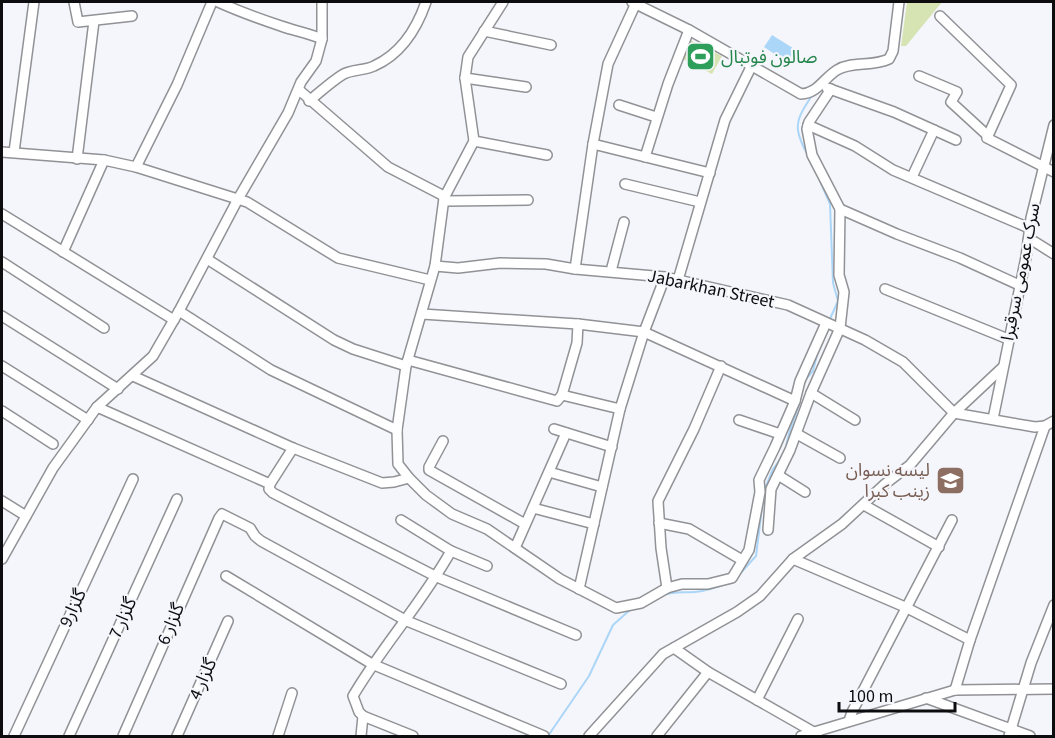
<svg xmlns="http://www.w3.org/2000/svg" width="1055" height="738" font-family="'Source Sans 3','Noto Sans Arabic',sans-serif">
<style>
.green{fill:#d5e4b2}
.water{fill:#abd6f8}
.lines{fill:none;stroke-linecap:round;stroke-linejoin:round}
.stream{stroke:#abd6f8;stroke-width:2}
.minor-casing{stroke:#919296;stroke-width:12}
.minor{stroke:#fff;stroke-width:9}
.labels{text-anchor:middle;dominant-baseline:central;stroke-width:4.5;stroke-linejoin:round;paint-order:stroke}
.leisure-label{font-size:18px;fill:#27864d;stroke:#f5f6fb;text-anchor:start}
.street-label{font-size:18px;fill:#0d0d0f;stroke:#f5f6fb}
.education-label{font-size:18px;fill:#785e54;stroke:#f5f6fb;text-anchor:end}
</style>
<rect width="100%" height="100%" fill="#f5f6fb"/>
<g class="green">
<polygon points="907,2 942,2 906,46 901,46"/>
<polygon points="688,39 722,56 712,74 679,57"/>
</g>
<polygon class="water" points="772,35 796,50 788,63 764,47"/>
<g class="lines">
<g class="stream">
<polyline points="860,69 872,68"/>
<path d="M809,157C792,128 795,121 813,94"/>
<polyline points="820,181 830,204 833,283 838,301 829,321"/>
<polyline points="805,380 813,371 818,351"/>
<path d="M786,449C787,432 796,417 800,400"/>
<polyline points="764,491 773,469 782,457"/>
<polyline points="737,577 756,556 763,500"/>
<path d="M661,596C672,591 683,593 695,592C706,591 718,587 728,583"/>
<polyline points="548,736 589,676 613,625 631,609"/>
</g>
<defs>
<g id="minor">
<polyline points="74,2 78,22 132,16"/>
<path d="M218,2C238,11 260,19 281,26C295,31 308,33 322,39"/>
<path d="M632,2L689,30L801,94C817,94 824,78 837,70C852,61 872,67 889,59L893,51L899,2"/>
<polyline points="940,16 1011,85 987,138 1054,172"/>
<polyline points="484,31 551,45"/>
<polyline points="919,76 957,92 951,102 987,135"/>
<polyline points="465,78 526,87"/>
<polyline points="827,88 894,112 956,140"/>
<polyline points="299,90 388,167 442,195 444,198 435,266 406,366 397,430 398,464 409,478 426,495 452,514 487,529 560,579 616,608 641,603 667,588 682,584 708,584 732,578 749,550 760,492 759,480 775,447 795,401 800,381 826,323"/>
<path d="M309,101C320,92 331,82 342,75C351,69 364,71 374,66C401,54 417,28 426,2"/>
<polyline points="619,105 656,117"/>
<polyline points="808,125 855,146 893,170 1029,228"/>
<polyline points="474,141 547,155"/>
<polyline points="593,144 710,173"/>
<polyline points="2,152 104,160 136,167 247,202 338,258 430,280"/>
<polyline points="14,152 34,2"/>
<polyline points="645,157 668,84 689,30"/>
<polyline points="77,159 94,21"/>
<polyline points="136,167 177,85 212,2"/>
<polyline points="912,177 934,130"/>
<polyline points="625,184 700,202"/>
<polyline points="444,198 474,141 465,78 468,57 503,2"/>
<polyline points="445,201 528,200"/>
<polyline points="840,209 897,234 960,258 1019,285"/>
<polyline points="2,214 174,320"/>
<polyline points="1028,241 1035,242 1054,254"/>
<polyline points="63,252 104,160"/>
<polyline points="207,259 334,340 353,349 406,366"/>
<polyline points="2,262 104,328"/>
<polyline points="435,266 458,268 500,263 546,264 575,269 665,277 788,305 865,340 903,362 954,413"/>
<polyline points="575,269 593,144 608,64 636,3"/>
<polyline points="611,271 624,222"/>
<polyline points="678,280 725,120 751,67"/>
<polyline points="885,289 1008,339"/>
<polyline points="179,311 271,370 397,430"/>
<polyline points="422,314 578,324 644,332 795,401"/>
<polyline points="2,316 118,389"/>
<polyline points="408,360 557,401 562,395 577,343 578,324"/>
<polyline points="2,366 88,420"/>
<polyline points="133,376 293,448 382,483 394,482 409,478"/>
<polyline points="811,393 855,420"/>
<polyline points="562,395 620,409"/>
<polyline points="97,407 270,484"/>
<polyline points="2,411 53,444"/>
<polyline points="954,413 1035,427 1045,426 1054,421"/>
<polyline points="993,419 1026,257 1031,218 1054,125"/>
<polyline points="739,420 780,434"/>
<polyline points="554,429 612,447"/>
<polyline points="797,434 840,458"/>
<polyline points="443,441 429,467 429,470 525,524"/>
<polyline points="293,448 270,484 269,489 273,493 437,577 576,635"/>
<polyline points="549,472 602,487"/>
<polyline points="778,475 805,492"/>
<polyline points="2,501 26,516"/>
<polyline points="864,505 939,547"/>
<polyline points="533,508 594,524"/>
<polyline points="401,520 451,551 487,566"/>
<polyline points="659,523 689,529 742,560"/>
<polyline points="768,530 771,489 790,450 811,393 840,328 844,292 839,275 840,209 812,155 807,129 809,122 831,89"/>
<polyline points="515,548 566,433"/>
<polyline points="2,559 53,468 97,407 153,356 179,311 238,199 288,113 301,82 316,61 322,39 322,2"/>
<polyline points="793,559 905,607 970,640"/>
<polyline points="226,576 372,664 544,736"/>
<polyline points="667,588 661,548 658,501 694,429 721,366"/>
<polyline points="579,589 620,409 644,332 665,277"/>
<polyline points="674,648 708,672 817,734"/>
<polyline points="955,690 970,640 1045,426"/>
<polyline points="926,698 1030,736"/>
<polyline points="757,700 798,619"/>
<polyline points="363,716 413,736"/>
<polyline points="849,721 852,712 952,520"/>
<polyline points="14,736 133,479"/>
<polyline points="69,736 177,499"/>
<polyline points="123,736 219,518 222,514 250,528 255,536 261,541 407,621 561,684"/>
<polyline points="177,736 228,621"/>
<polyline points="278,736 292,693"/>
<path d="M361,736L363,716L359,712L353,696C383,645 422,603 451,551"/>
<polyline points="589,736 663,654 737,612 760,596 793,559 842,524 885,484 910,465 954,413 1002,368"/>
<polyline points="657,736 708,672"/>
<polyline points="801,736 955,690 1054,689"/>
<polyline points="1009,736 1031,663 1054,605"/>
</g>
</defs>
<use href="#minor" class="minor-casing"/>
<use href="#minor" class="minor"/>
</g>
<defs>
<symbol id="stadium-square" viewBox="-11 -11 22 22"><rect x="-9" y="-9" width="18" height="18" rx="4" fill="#2e9e5b" stroke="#f5f6fb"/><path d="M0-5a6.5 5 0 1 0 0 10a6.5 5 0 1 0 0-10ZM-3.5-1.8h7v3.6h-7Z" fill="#fff"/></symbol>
<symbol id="school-square" viewBox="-11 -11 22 22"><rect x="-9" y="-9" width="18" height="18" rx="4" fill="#8d6e63" stroke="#f5f6fb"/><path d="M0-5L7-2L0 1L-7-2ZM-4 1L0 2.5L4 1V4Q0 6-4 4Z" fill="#fff"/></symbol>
</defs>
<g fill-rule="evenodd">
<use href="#stadium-square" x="684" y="40" width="33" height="33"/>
<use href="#school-square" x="934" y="464" width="33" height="33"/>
</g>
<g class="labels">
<g class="leisure-label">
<text x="721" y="57">صالون فوتبال</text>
</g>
<g class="street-label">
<text transform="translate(1021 272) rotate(-79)">سرک عمومی سرقبرا</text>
<text transform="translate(711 289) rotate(12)">Jabarkhan Street</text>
<text transform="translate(73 608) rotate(-65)">گلزار9</text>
<text transform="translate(123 618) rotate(-66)">گلزار 7</text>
<text transform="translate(171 624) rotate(-67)">گلزار 6</text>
<text transform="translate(203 679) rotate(-66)">گلزار 4</text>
</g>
<g class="education-label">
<text x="930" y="470">لیسه نسوان<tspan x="930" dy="21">زینب کبرا</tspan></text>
</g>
</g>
<rect width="1055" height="738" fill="none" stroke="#0d0d0f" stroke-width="6"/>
<path d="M839 702v9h116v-9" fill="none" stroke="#0d0d0f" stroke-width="3"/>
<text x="848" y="702" font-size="18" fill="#0d0d0f" stroke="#f5f6fb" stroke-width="4.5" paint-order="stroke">100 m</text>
</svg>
